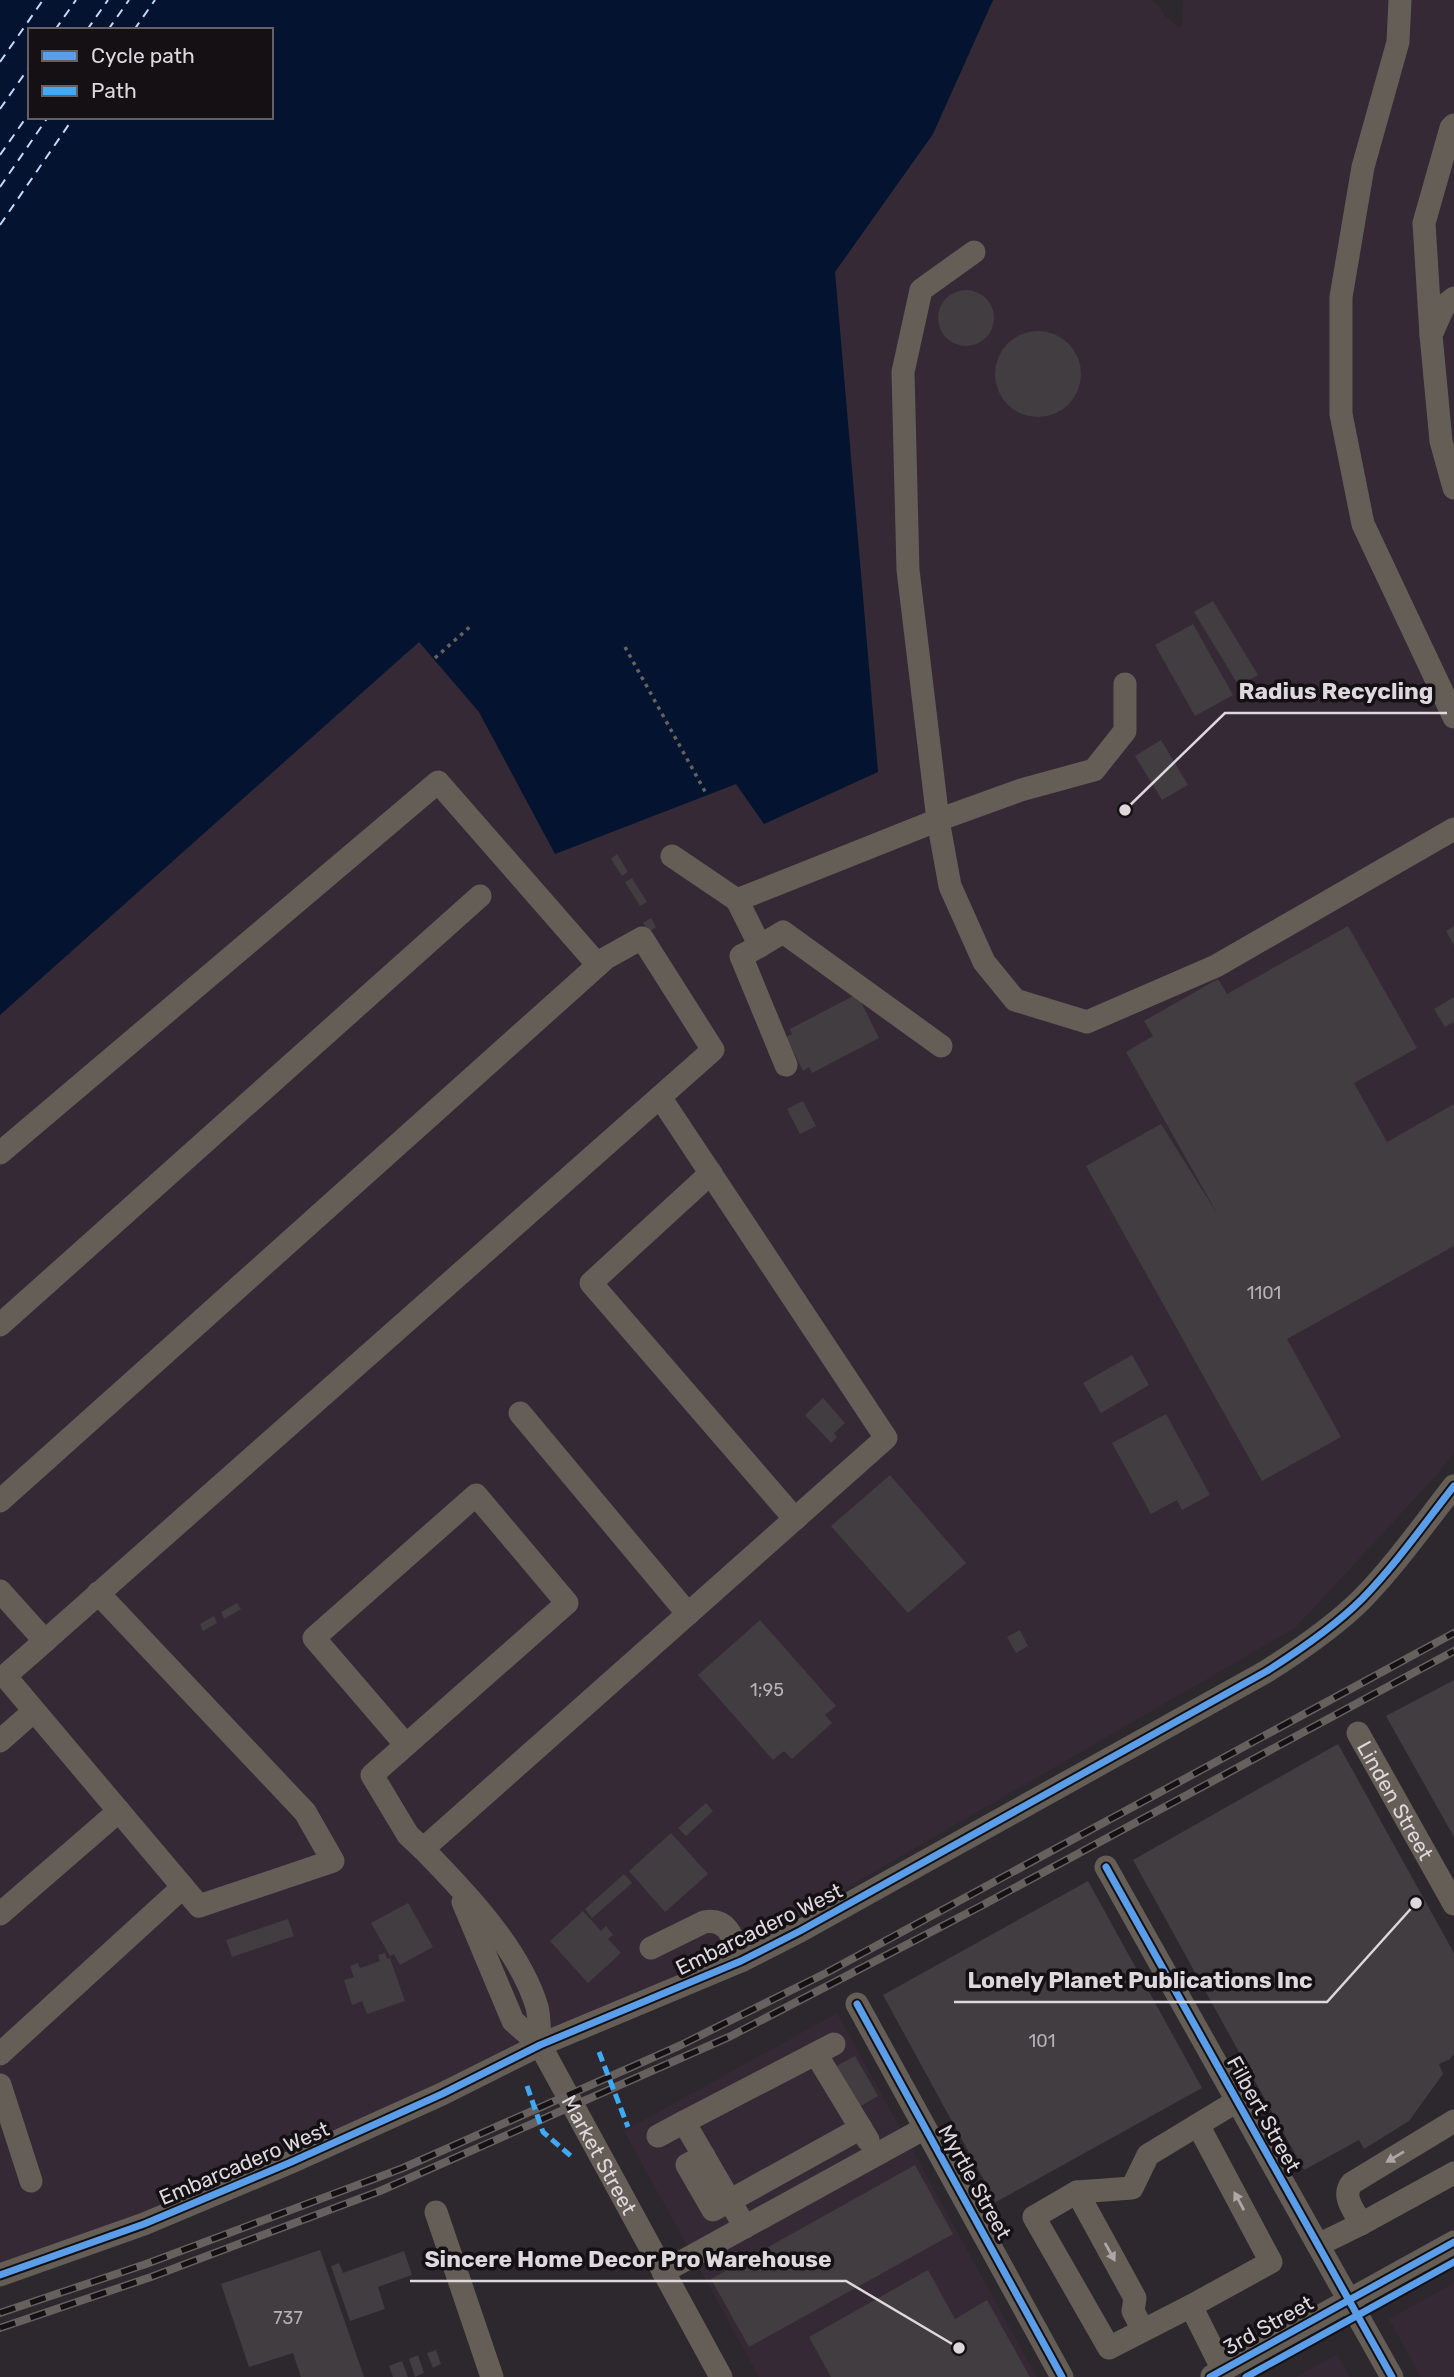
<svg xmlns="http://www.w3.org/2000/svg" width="1454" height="2377" font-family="Rubik,sans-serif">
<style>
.built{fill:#352935}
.water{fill:#041430;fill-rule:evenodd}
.pier{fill:#2d282d}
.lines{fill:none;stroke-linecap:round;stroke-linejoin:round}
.ferry{stroke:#c0d9fd;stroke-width:2;stroke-dasharray:9 7;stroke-linecap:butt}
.building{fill:#423d41}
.path{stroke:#67625e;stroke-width:3.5;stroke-dasharray:3.5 5;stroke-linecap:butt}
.minor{stroke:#655e57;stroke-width:23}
.rail-casing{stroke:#66615e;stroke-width:8}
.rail{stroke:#141014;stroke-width:5;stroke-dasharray:16;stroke-linecap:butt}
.quiet{stroke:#3fa9f5;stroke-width:5;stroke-dasharray:10 5;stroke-linecap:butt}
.cycleway-casing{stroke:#141014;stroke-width:11}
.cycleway{stroke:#5a9eea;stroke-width:7}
.oneway{fill:#aea7a7}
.labels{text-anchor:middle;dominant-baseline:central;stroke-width:7;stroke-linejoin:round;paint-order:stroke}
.number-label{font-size:18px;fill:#b7b1b6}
.street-label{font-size:21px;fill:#ded8dd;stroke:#141014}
.leader{fill:none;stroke:#ded8dd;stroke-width:2.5}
.callout-dot{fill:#ded8dd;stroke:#141014;stroke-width:2.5}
.callout-label{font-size:23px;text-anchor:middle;font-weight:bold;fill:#ded8dd;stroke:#141014;stroke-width:7;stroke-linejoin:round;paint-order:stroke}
</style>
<rect width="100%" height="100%" fill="#2d282d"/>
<g class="built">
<polygon points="993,0 1152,0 1179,24 1180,0 1454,0 1454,1452 1435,1477 1295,1628 767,1934 309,2145 121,2222 0,2263 0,1015 419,641 479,712 555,854 736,784 878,772 835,271 933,134"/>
<polygon points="837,2013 1037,2377 759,2377 624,2131"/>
<polygon points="1454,2283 1454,2377 1421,2377 1389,2319"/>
<polygon points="1337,2354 1350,2377 1296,2377"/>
</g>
<path class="water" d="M0,0H993L933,134L835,272L878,772L764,824L736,784L555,854L479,712L419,642L0,1015ZM30,30H271V117H30Z"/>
<polygon class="pier" points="1156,0 1183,0 1182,27 1178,27 1165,16"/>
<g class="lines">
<g class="ferry">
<polyline points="55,30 76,0"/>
<polyline points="87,30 108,0"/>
<polyline points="108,30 129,0"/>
<polyline points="134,30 155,0"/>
<polyline points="0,62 43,0"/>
<polyline points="0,109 30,66"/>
<polyline points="0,155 30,112"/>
<polyline points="0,187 48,117"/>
<polyline points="0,225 74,117"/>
</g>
</g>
<g class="building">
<circle cx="966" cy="318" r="28"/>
<circle cx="1038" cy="374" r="43"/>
<polygon points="1213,601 1258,675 1239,686 1194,612"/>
<polygon points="1193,624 1233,695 1195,716 1155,645"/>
<polygon points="1161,740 1188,785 1162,800 1135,756"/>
<polygon points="617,854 628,872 622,876 611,859"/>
<polygon points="632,878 647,902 640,906 625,882"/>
<polygon points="651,918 656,927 649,932 643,923"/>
<polygon points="1348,926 1417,1048 1354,1083 1387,1142 1454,1104 1454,1246 1287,1339 1341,1437 1262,1481 1086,1166 1161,1124 1218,1215 1126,1052 1153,1036 1144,1021 1218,979 1227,994"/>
<polygon points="1454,926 1454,945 1446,931"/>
<polygon points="857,994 879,1038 812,1073 809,1067 803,1071 786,1037 792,1034 790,1029"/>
<polygon points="1454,997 1454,1022 1445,1027 1434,1009"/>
<polygon points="803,1101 816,1126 800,1134 787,1109"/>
<polygon points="1132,1355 1149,1385 1101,1413 1083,1383"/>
<polygon points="823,1398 845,1423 834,1433 837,1437 831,1443 805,1415"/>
<polygon points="1166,1414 1210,1495 1182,1510 1177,1500 1151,1514 1112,1443"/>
<polygon points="890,1475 966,1563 908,1613 831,1526"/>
<polygon points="237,1603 241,1609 224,1619 221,1612"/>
<polygon points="214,1616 217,1623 203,1631 200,1624"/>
<polygon points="760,1620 836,1706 825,1715 832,1723 792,1759 784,1751 773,1760 698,1675"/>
<polygon points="1020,1630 1028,1646 1016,1653 1007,1637"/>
<polygon points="1454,1680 1454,1837 1386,1716"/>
<polygon points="1338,1744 1454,1953 1454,2054 1450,2059 1439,2064 1443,2074 1409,2121 1364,2149 1359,2140 1304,2170 1133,1860"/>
<polygon points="706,1803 713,1811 686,1836 678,1828"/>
<polygon points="671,1833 708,1874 665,1912 629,1871"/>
<polygon points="624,1874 632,1883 592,1918 585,1909"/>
<polygon points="1088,1881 1202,2088 996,2202 883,1995"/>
<polygon points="408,1903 433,1947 400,1965 394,1954 390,1956 371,1923"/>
<polygon points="583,1911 601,1931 606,1926 613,1935 608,1939 621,1953 588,1983 550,1941"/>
<polygon points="288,1919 294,1936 232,1957 226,1940"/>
<polygon points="385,1953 387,1959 390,1958 405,2001 367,2014 362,2001 352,2005 344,1980 354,1977 350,1966 358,1963 360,1968 380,1961 378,1955"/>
<polygon points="855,2056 878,2096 852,2111 829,2070"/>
<polygon points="915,2165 953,2234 749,2347 711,2279"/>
<polygon points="320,2250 364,2377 301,2377 293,2353 249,2367 221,2284"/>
<polygon points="404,2251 412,2275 378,2287 385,2309 350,2321 331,2266 339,2263 343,2273"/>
<polygon points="928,2270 955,2319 987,2300 1030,2377 831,2377 809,2337"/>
<polygon points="436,2350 441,2364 433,2368 427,2353"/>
<polygon points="418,2355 424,2373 415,2377 409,2359"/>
<polygon points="402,2361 408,2377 393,2377 389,2366"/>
</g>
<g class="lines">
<g class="path">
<polyline points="625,647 707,795"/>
<polyline points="435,658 473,624"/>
</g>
<g class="minor">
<polyline points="1400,0 1398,42 1363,167 1341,297 1341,414 1363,524 1454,717"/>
<polyline points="1454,298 1444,306 1431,335 1441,441 1454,488"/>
<polyline points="1431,335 1424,223 1451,128 1454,125"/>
<polyline points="1125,684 1125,731 1094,770 1021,790 938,820 950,886 984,962 1015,1000 1087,1022 1216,966 1454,829"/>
<polyline points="672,856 737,900 938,820 908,570 903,372 921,290 974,252"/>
<polyline points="737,900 760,946 783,932 941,1046"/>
<polyline points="760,946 741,956 786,1065"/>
<polyline points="0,1153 438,782 598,965"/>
<polyline points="711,1173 591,1283 795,1519"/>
<polyline points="0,1325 480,896"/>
<polyline points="520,1413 688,1614"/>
<polyline points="0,1501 606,958 642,938 713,1050 45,1641 0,1591"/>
<polyline points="45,1641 5,1676 199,1906 333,1861 305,1812 98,1593"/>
<path id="s1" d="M1358,1733L1454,1904"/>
<polyline points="0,1741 34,1711"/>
<polyline points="406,1745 314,1638 476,1495 567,1603 372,1775 408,1835 423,1849"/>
<polyline points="1106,1867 1392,2377"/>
<path id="s2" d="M463,1902L513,2021L540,2045L721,2377"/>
<polyline points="0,1914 119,1811"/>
<path d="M651,1948L704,1922C730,1917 734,1942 741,1961"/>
<polyline points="857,2004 1062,2377"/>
<path d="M540,2045C539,2033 540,2018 537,2007C519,1948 465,1892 423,1849L886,1438L660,1097"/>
<polyline points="0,2054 183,1887"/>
<polyline points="816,2054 868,2140"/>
<polyline points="0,2085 31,2181"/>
<path d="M1454,2121L1352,2183C1341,2196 1354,2210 1361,2224L1454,2173"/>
<polyline points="1198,2125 1271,2262 1191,2306 1223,2370"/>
<polyline points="658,2136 684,2122"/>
<polyline points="704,2156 687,2165 713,2210 861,2128"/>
<polyline points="1077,2192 1135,2298 1133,2311 1143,2330"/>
<polyline points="436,2212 492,2377"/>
<polyline points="745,2227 684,2122 834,2044"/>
<polyline points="1318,2245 1361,2224"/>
<polyline points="663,2272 925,2128"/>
<path d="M0,2275L144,2224L289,2163L442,2094L540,2045L741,1961L800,1931L1267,1671C1300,1650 1334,1627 1362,1599C1396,1564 1424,1524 1454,1486"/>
<polyline points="1191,2306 1109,2348 1034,2217 1077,2192 1132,2188 1148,2155 1237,2101"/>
<polyline points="1212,2376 1454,2242"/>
</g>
<defs>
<g id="rail">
<polyline points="0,2313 146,2264 403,2168 679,2046 826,1973 1454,1633"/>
<polyline points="0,2328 151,2277 380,2191 731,2036 981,1906 1454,1651"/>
</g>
</defs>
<use href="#rail" class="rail-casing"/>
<use href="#rail" class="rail"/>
<g class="quiet">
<polyline points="599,2052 628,2127"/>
<polyline points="527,2086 543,2132 572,2157"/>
</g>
<defs>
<g id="cycleway">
<polyline points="1106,1867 1392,2377"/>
<polyline points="857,2004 1062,2377"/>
<path d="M0,2275L144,2224L289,2163L442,2094L540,2045L741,1961L800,1931L1267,1671C1300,1650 1334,1627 1362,1599C1396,1564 1424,1524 1454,1486"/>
<polyline points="1210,2377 1454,2242"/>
<polyline points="1246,2377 1454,2262"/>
</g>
</defs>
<use href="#cycleway" class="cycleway-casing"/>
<use href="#cycleway" class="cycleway"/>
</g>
<defs><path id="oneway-solid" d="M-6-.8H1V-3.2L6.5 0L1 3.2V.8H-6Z" transform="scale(1.75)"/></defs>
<g class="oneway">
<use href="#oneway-solid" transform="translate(1395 2157) rotate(149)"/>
<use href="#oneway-solid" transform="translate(1239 2201) rotate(-118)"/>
<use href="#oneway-solid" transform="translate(1110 2252) rotate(61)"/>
</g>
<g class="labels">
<g class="number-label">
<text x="1264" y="1293">1101</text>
<text x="767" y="1690">1;95</text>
<text x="1042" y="2041">101</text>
<text x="288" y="2318">737</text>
</g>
<g class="street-label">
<text stroke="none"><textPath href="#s1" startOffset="77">Linden Street</textPath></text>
<text transform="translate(759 1929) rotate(-26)">Embarcadero West</text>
<text transform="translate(1264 2114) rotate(61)">Filbert Street</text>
<text stroke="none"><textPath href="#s2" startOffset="290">Market Street</textPath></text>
<text transform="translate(244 2163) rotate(-23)">Embarcadero West</text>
<text transform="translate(975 2182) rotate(61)">Myrtle Street</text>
<text transform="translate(1268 2325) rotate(-29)">3rd Street</text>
</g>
</g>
<path class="leader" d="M1125 810L1225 713H1447M1416 1903L1327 2002H954M959 2348L846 2281H410"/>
<g class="callout-dot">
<circle cx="1125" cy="810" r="7"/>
<circle cx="1416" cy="1903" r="7"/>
<circle cx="959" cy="2348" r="7"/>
</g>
<g class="callout-label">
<text x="1336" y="699">Radius Recycling</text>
<text x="1140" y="1988">Lonely Planet Publications Inc</text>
<text x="628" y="2267">Sincere Home Decor Pro Warehouse</text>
</g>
<rect x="28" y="28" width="245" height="91" fill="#141014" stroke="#656064" stroke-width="2"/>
<rect x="42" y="51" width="35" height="10" fill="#5a9eea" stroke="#656064" stroke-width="2"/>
<text x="91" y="63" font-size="21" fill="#ded8dd">Cycle path</text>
<rect x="42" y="86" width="35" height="10" fill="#3fa9f5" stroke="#656064" stroke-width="2"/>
<text x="91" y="98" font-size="21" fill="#ded8dd">Path</text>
</svg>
